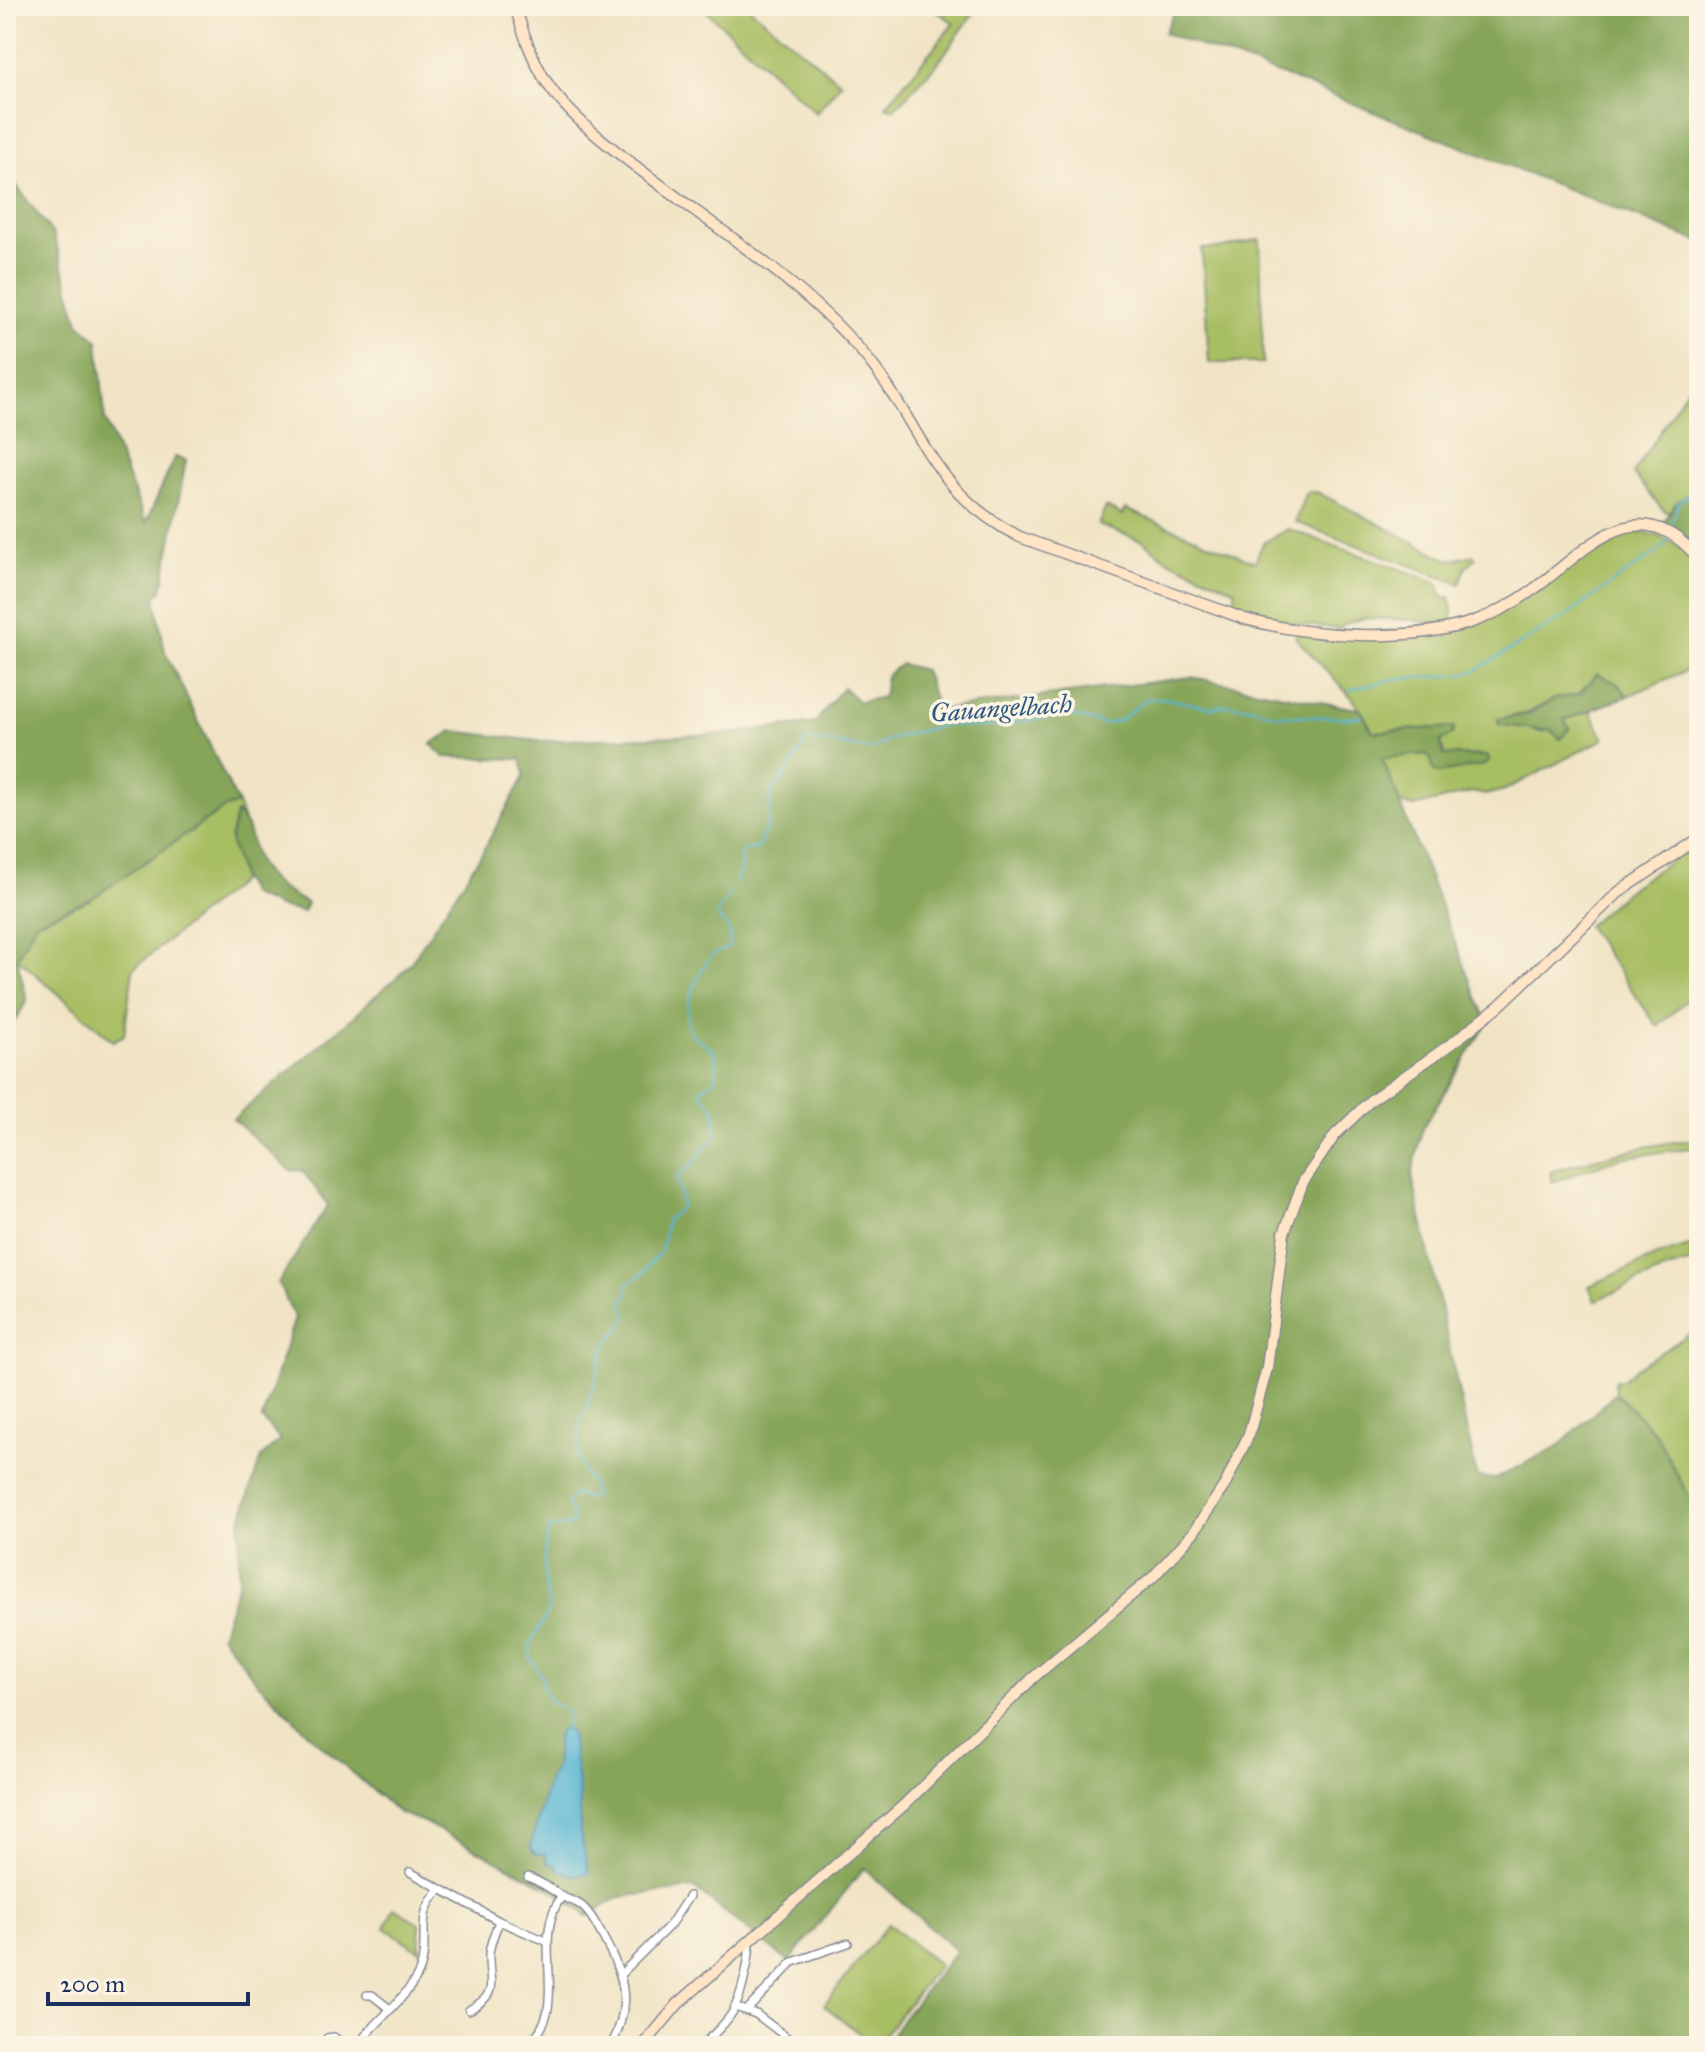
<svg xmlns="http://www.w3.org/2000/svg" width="1705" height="2052" font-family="'IM FELL Great Primer',serif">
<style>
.green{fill:#a8be63;stroke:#627660;stroke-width:2}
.forest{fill:#86a559;stroke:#506a5c;stroke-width:2}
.water{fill:#56b6d4;stroke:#387299;stroke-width:2}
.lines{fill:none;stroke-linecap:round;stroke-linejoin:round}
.stream{stroke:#56b6d4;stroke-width:2}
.street-casing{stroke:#868a92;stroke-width:10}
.secondary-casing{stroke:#868a92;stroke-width:13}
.street{stroke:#fff;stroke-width:7}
.secondary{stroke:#ffe4c6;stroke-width:10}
.labels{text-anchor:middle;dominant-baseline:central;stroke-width:7;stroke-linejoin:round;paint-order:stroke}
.water-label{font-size:26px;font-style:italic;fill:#2d5881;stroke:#fcf5e5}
</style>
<rect width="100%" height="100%" fill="#fcf5e5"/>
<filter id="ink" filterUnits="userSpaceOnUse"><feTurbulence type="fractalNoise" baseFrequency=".0125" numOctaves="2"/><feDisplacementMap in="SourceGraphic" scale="16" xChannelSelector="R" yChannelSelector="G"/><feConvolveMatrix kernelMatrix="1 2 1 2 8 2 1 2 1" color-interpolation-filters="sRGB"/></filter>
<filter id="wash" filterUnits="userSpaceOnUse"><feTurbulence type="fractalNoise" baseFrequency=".006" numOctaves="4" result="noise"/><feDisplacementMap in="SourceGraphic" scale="32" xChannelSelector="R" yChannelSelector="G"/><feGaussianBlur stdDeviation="1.8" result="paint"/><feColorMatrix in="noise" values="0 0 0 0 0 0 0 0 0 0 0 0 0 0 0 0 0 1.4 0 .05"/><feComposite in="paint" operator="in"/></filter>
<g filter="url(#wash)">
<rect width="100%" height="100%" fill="#f1e4c5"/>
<g class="green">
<polygon points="701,6 747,6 841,83 816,113"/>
<polygon points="929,6 979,6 937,64 894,109 886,106 954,23"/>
<polygon points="1260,239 1263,363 1209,363 1202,249 1224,248"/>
<path d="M1699,370V488L1676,503L1668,513C1659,510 1644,484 1633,474Z"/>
<polygon points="1306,492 1317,492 1442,557 1451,560 1474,555 1476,558 1466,567 1460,584 1295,522"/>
<polygon points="1106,507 1122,515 1125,509 1255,562 1263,543 1288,529 1434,581 1439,586 1442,598 1450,597 1453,621 1432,624 1413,620 1365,618 1345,624 1339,629 1256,619 1231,609 1236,590 1168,560 1142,541 1098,525"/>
<path d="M1633,532C1662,533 1681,544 1699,566V665L1628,696L1617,683L1570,698H1556L1528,713L1498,719L1500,725L1526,726L1539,732L1551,730L1564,720L1591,711L1604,739L1505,790L1485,795L1472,792L1414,807L1400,803L1382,758L1426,754L1431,759L1434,771L1486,756L1445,755L1440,742L1453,733L1454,727L1373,732L1353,699L1295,637L1298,634L1465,628L1597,545L1612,537Z"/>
<polygon points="238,804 243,818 237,813 230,840 242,880 133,969 124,1035 113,1041 17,958 36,922 89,900 223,809"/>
<polygon points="1699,842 1699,990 1657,1026 1587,926 1633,886"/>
<path d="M1699,1139V1147L1619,1158L1552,1182L1550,1172C1600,1156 1647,1144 1699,1139Z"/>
<polygon points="1699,1243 1699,1260 1667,1269 1595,1301 1589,1286 1657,1256"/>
<polygon points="1699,1328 1699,1515 1698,1516 1655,1433 1616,1393 1615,1380 1623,1380 1636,1368"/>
<polygon points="394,1908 419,1923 420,1951 385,1928"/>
<polygon points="888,1924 939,1965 875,2046 824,2005"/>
</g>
<g class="forest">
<polygon points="1177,6 1699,6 1699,242 1287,77 1164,33"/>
<polygon points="6,172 53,234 79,323 98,341 105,419 146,523 175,457 186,460 162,591 155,597 165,652 238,804 223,809 91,899 36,922 17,958 27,1001 6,1034"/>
<polygon points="1699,488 1699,553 1686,540 1661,526 1676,503"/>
<path d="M901,664L924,670L938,710L1191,677L1361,710L1373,732L1454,727L1453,733L1440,742L1444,755L1486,756L1489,758V762L1484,765L1439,773L1434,771L1431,759L1426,754L1382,758L1487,1023L1422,1129L1412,1176L1477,1477L1496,1479L1560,1445L1616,1393L1655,1433L1699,1515V2046H885L897,2026L956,1951L864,1868L789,1962L694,1888L620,1897L587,1916L554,1891L521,1873L424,1822L399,1813L312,1737L258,1683L221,1635L238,1583L240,1523L261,1457L280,1440L262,1419L295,1318L278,1283L328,1205L302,1170L291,1171L233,1119L357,1014C373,995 394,983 410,964L482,853L525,775L521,759L444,757L431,744L453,731L539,741L729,734L815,723L843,687L859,702L883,697L886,676Z"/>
<path d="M1597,674L1617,683L1628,696L1564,720L1570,728L1560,739L1551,730C1536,732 1517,725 1499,725L1498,719L1528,714L1556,698L1579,694Z"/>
<path d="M236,813C252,824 250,848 259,864C270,884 287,893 307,903L303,912L279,907L251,895L242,880L230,840Z"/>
</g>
<polygon class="water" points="565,1726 571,1733 580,1798 580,1832 589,1874 574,1875 557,1869 557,1866 548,1863 545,1854 535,1854 530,1848 549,1779 555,1769 558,1733"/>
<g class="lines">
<g class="stream">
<polyline points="1670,529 1678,503 1699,486"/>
<polyline points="1349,690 1394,679 1461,675 1475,671 1569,614 1664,547 1667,539"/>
<polyline points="736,883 741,867 740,853 747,849 757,849 767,827 771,792 788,771 807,739 872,750 890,739 944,725 985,727 1068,715 1104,724 1119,721 1146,699 1164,698 1211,708 1227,705 1250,707 1276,715 1348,718 1362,716"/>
<path d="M565,1729L569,1718L565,1711L550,1700L543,1688L542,1677L530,1657V1644L549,1611C544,1579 541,1559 549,1528L571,1525L573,1518L567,1503L574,1494L590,1498L594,1496L592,1483L586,1476L578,1455L580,1420L586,1411L606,1344L625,1322L627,1315L622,1301L627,1296L628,1283L641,1275L661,1251L667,1220L682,1206L677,1175C701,1164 698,1148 716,1138L715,1111L701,1092L702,1088L715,1079C726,1033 686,1051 687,1018C688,998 698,971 712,956C716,951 724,951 728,947C732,943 730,934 729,929L718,917L717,913L730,894"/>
</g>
</g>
</g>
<g filter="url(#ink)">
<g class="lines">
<defs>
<g id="street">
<polyline points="410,1872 499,1921 546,1941"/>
<path d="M528,1877C541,1882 550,1888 561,1896C568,1900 577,1901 583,1907C593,1916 598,1928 604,1939C625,1977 632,2005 611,2046"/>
<polyline points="621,1974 670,1925 689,1896"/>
<polyline points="367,1995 372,1995 390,2009"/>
<polyline points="735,2007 756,2014 798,2046"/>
<polyline points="748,2009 793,1962 848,1943"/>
<path d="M469,2010C501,1992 488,1984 489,1954C490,1943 495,1932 499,1921"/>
<polyline points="327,2038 334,2037 345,2046"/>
<path d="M361,2046L365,2036C381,2018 414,1990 421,1967C430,1937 414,1915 439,1891"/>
<path d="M525,2046C575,2009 527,1943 562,1896"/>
<path d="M702,2046C712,2035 724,2026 732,2013C742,1996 750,1959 750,1939"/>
</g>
<g id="secondary">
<path d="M515,6C524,36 535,69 555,94C582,127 617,152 651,178C718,229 797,280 853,342C919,412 924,489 1020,537L1245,619C1310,637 1411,643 1475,621C1497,613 1516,602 1534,589C1587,550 1637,485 1699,559"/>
<polyline points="643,2046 678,2004 904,1805 1034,1677 1153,1577 1193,1533 1226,1483 1249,1434 1267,1368 1284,1233 1303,1182 1335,1135 1371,1100 1455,1041 1500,1005 1619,892 1699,838"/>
</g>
</defs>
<use href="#street" class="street-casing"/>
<use href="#secondary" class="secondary-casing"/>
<use href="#street" class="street"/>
<use href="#secondary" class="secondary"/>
</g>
</g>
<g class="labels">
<g class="water-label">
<text transform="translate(1001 708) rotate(-4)">Gauangelbach</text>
</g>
</g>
<rect width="1705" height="2052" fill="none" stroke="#fcf5e5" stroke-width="32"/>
<path d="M48 1992v12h200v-12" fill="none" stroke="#1b2f5e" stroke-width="4"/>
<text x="60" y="1992" font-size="24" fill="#1b2f5e" stroke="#fcf5e5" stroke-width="6" paint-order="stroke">200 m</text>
</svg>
